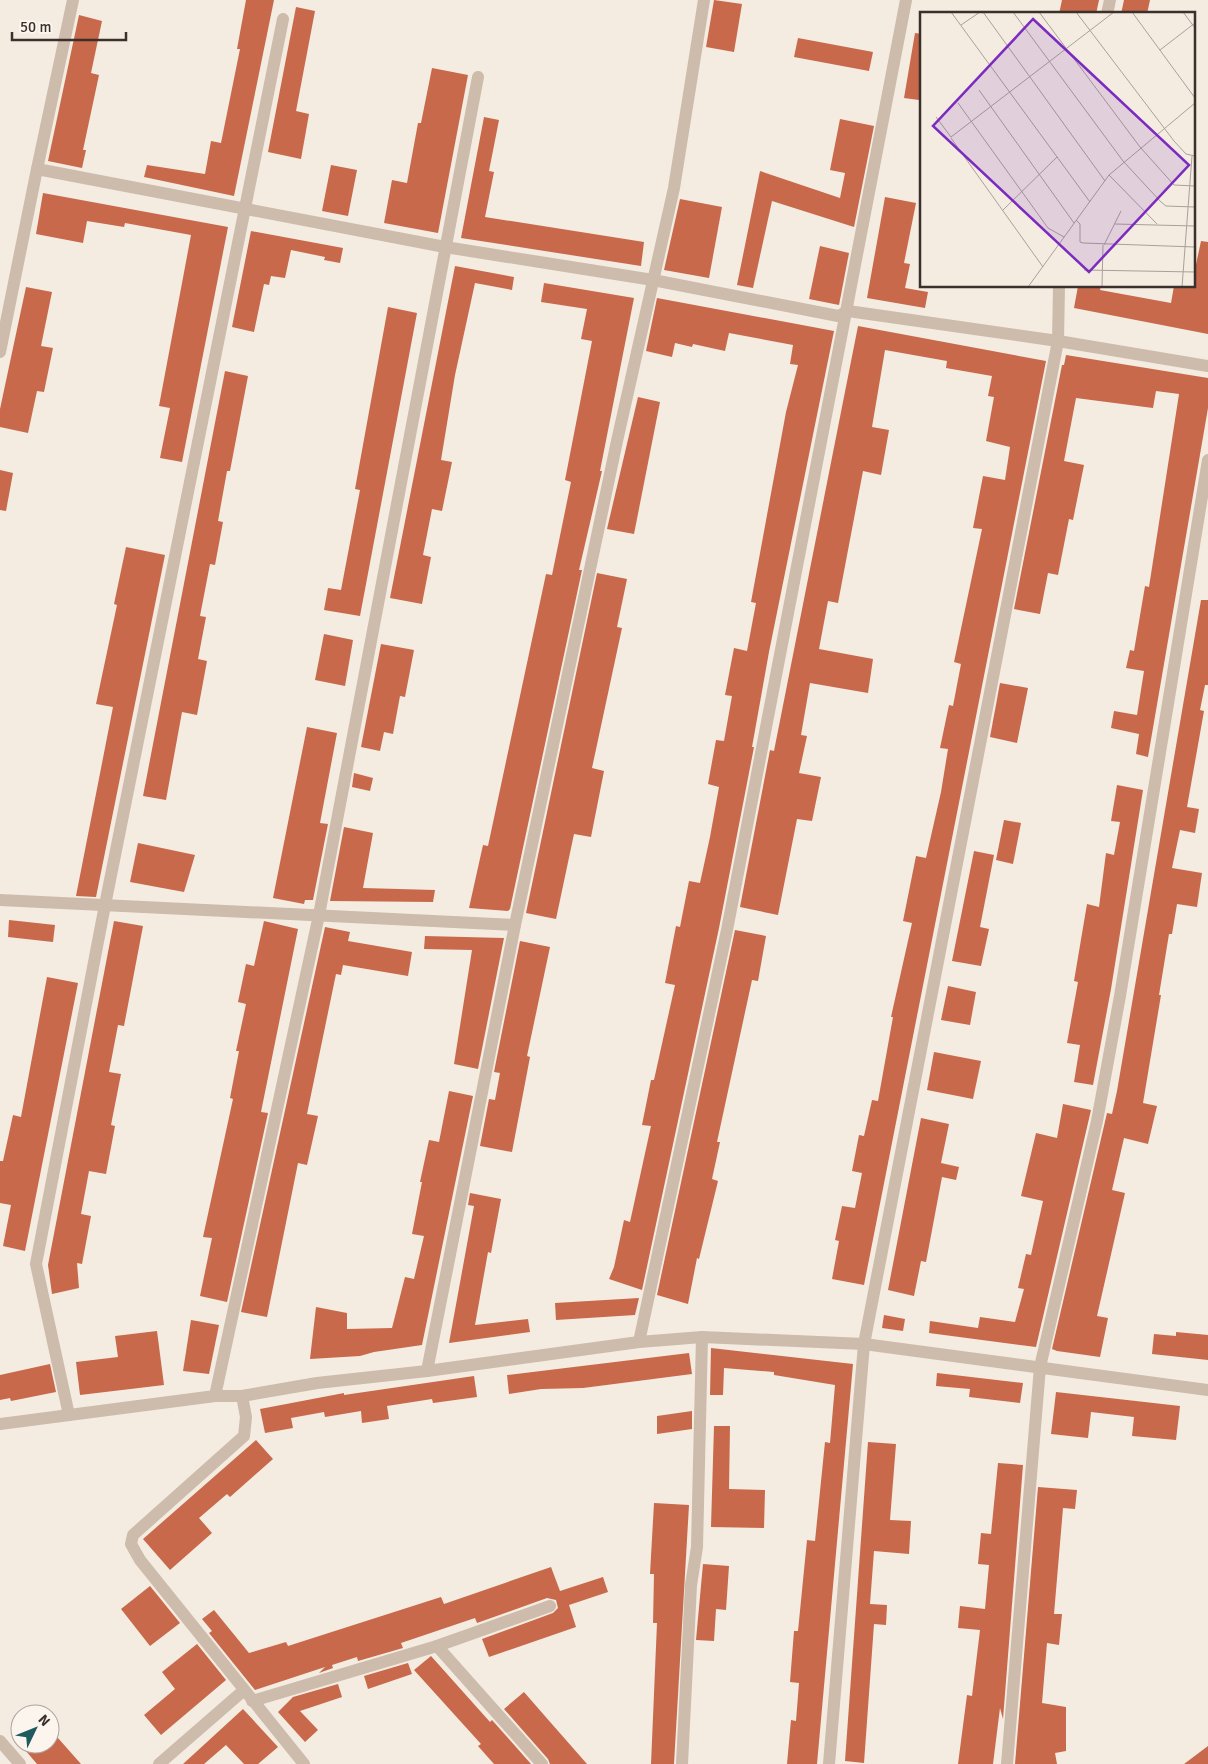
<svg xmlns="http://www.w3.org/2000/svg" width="1208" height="1764" font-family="Signika,sans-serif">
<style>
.building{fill:#c8694b}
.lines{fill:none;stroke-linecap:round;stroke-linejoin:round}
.street{stroke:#cdbbac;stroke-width:12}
.inset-road{fill:none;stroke:#aaa098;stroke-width:1}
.view{fill:#7b2cbf;fill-opacity:0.15;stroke:#7b2cbf;stroke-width:2.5}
.inset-edge{fill:none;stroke:#3b302b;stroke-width:2.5}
</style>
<rect width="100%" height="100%" fill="#f4ebe1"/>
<g class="building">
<polygon points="246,0 274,0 234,196 144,177 147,165 205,174 211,141 221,143 240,49 237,49"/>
<polygon points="714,0 742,4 734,52 706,47"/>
<polygon points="1062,0 1099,0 1096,14 1059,14"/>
<polygon points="1124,0 1150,0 1147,14 1121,14"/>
<polygon points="296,7 315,11 296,111 309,114 301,159 268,152"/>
<polygon points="79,15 102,21 91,73 99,75 83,150 86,150 82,168 48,161"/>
<polygon points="915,33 922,34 922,86 919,100 904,98"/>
<polygon points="798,38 873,52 869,71 794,57"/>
<polygon points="432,68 468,75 438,233 384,223 392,180 407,183 418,123 421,123"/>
<polygon points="484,117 499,120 489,171 494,172 485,217 644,242 641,266 461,238"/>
<polygon points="840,119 874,126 854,227 772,201 753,288 737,285 760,171 840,198 845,173 830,170"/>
<polygon points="331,165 357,170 348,216 322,211"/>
<polygon points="43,193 228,227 182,462 160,458 170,408 159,406 191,235 125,223 124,227 87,221 83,243 36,234"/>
<polygon points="885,197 916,203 904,263 910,264 905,288 928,292 925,308 867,298"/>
<polygon points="680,199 722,207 709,278 664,270"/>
<polygon points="251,231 343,248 340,263 324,260 325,257 291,250 285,278 271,276 269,285 264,284 254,332 232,327"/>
<polygon points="1201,241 1208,242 1208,334 1074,308 1078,286 1101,286 1100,290 1171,303 1174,286 1194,286 1194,274"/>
<polygon points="820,246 849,253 839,305 809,299"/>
<polygon points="455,266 514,277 512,290 475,283 455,375 441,460 452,462 442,511 432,509 423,555 431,557 422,604 390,598"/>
<polygon points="544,283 634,298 600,471 602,471 579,570 582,570 510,909 508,911 469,908 483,845 488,846 546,574 552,575 571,482 565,480 592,341 581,339 587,309 541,302"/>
<polygon points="26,287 52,292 41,346 53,348 44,392 37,391 28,433 0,427 0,409"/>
<polygon points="657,298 834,331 769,652 752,747 754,747 719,928 642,1290 609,1279 614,1267 624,1220 630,1222 651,1126 642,1125 651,1080 654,1080 675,985 665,983 676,926 680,927 689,881 700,883 710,837 719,787 708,784 716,740 724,741 732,696 725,695 734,648 747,651 756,603 751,602 786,412 798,365 790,364 793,345 729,333 725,351 693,344 692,347 675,343 672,357 646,351"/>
<polygon points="388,307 417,313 360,616 324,610 328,588 341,590 360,490 355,489"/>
<polygon points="858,326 1046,361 864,1285 832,1279 839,1241 835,1240 842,1206 855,1208 862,1173 852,1171 859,1135 864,1136 872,1100 878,1101 893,1017 891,1017 912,923 903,921 916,856 926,858 941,792 948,749 940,748 949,705 953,706 961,664 954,662 982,529 973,528 983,476 1005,480 1010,447 986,441 994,397 988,396 992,376 946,368 947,361 885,350 872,427 889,430 881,475 863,471 838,603 828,601 819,649 873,659 868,693 810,683 801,735 807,736 799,773 821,777 812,821 797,819 778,915 740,907 770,750 774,751"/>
<polygon points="1066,355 1208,378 1208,408 1148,757 1136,754 1139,734 1111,728 1114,711 1137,715 1144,671 1126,668 1130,650 1134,651 1145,586 1149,587 1179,394 1156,391 1153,408 1076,398 1064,461 1084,465 1073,520 1069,519 1058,575 1048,573 1040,614 1014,609 1062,365 1064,365"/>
<polygon points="225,371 248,376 230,471 227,471 218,521 223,522 215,565 210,564 200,616 206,617 198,659 207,661 197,715 182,712 166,800 143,796"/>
<polygon points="638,397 660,402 634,534 607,529"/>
<polygon points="0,470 13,473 6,511 0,510"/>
<polygon points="126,547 165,555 96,897 76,896 113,707 96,704 117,605 114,604"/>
<polygon points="597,573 627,579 617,627 622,628 592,768 604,771 591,837 574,834 556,919 526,913"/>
<polygon points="1201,600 1208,600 1208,685 1205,685 1200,710 1204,711 1187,807 1199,809 1195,833 1180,830 1172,868 1202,873 1197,907 1177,904 1172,934 1169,934 1159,995 1161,995 1143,1103 1157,1106 1148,1144 1124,1138 1112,1190 1125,1193 1097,1316 1108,1318 1100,1357 1057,1351 1052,1349 1107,1113 1112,1114 1117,1091"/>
<polygon points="324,634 353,640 345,686 315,680"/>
<polygon points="381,644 414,650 405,697 400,696 393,734 384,732 380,751 361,747"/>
<polygon points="1000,683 1028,688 1017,743 990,737"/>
<polygon points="307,727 337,733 320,823 328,824 313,900 305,900 304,904 273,898"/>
<polygon points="354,773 373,778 370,791 352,787"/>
<polygon points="1117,785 1143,790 1111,989 1093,1085 1074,1082 1080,1045 1067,1043 1078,982 1074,981 1087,904 1099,907 1106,853 1114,855 1120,822 1111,821"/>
<polygon points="1004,820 1021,823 1013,864 996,860"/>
<polygon points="344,827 373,833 363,888 435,890 433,902 330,901"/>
<polygon points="138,843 195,855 184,892 130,882"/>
<polygon points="974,851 994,855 980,927 989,929 981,966 952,961"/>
<polygon points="9,920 55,925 53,942 8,937"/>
<polygon points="114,921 143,926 124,1026 118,1025 109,1072 121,1074 111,1125 115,1126 106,1174 89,1171 81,1214 91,1216 82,1264 77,1263 79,1288 52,1294 48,1265"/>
<polygon points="264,921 298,929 261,1112 268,1113 227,1302 200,1296 212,1238 203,1237 233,1099 230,1098 239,1051 236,1051 246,1004 238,1002 246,964 254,966"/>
<polygon points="325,927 350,932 348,941 412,952 408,976 343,965 341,975 336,974 307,1114 318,1116 307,1165 298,1163 267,1317 241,1312"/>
<polygon points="735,930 766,936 758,981 752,980 717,1142 720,1142 712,1179 718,1181 699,1259 697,1258 688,1304 657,1295"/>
<polygon points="425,936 504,938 478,1069 454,1064 472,950 424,949"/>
<polygon points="520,941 550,947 527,1056 530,1057 512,1152 480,1146 489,1099 495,1100 500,1073 494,1072"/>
<polygon points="47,977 78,983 25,1251 3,1246 11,1205 0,1203 0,1161 3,1161 13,1115 21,1117"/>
<polygon points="948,986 976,992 970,1025 941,1020"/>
<polygon points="934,1052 981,1061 973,1099 927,1090"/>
<polygon points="449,1091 473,1096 422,1345 374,1352 360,1356 310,1359 316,1307 347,1313 347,1329 392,1328 405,1277 414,1279 424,1236 412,1234 422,1182 420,1182 429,1140 439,1142"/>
<polygon points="1063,1104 1091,1110 1036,1347 929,1333 930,1321 978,1328 980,1317 1015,1322 1024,1289 1018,1288 1026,1254 1031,1255 1043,1201 1021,1196 1036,1133 1057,1138"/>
<polygon points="921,1118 949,1124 941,1163 959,1167 956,1180 942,1177 926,1262 921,1261 914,1296 888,1290"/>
<polygon points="470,1193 501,1199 491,1253 488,1252 475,1325 528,1319 530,1332 449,1343 474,1206 468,1205"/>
<polygon points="639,1298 635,1315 556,1320 555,1303"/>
<polygon points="884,1315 905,1319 903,1331 882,1328"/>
<polygon points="191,1320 219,1325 209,1374 183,1371"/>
<polygon points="157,1331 164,1385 80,1395 76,1362 118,1357 115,1336"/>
<polygon points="1176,1332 1208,1335 1208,1360 1152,1354 1154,1334 1176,1336"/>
<polygon points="711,1348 853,1364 817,1764 787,1764 791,1720 796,1721 799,1683 790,1682 794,1631 798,1631 807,1540 815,1541 825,1442 830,1443 835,1385 774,1375 774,1372 724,1368 723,1395 710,1395"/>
<polygon points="689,1353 692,1374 583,1388 541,1389 509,1394 507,1375"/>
<polygon points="50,1364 56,1392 11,1401 10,1398 0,1400 0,1375"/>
<polygon points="937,1373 1023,1383 1020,1403 969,1397 970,1389 936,1386"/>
<polygon points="474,1376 477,1397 433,1403 432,1399 387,1406 389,1419 362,1423 361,1411 325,1417 324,1412 291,1418 293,1428 265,1433 260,1409 344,1393 344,1395"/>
<polygon points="1056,1392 1180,1406 1176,1440 1132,1436 1134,1417 1091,1412 1088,1438 1051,1434"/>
<polygon points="692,1411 692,1429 657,1434 657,1416"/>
<polygon points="714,1426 730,1426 729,1489 765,1490 764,1528 711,1527"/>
<polygon points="256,1440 273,1459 230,1497 227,1494 199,1518 212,1533 170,1570 143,1539"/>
<polygon points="868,1442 896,1444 890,1520 911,1521 909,1554 874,1551 870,1604 887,1605 886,1625 874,1624 864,1763 845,1761"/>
<polygon points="998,1463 1023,1465 1003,1719 1000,1708 993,1764 958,1764 967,1695 972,1696 980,1630 958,1628 960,1606 985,1609 989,1565 978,1564 981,1533 991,1534"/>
<polygon points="1038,1487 1077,1490 1075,1509 1063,1508 1054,1614 1062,1614 1059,1645 1047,1643 1042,1703 1066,1707 1066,1751 1055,1753 1057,1764 1015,1764"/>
<polygon points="654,1503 689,1505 674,1764 651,1764 657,1623 653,1623 654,1574 650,1574"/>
<polygon points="703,1564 729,1566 726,1610 716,1609 714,1641 696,1640"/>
<polygon points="551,1567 560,1591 603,1577 608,1592 569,1605 576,1627 489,1657 482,1639 553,1613 558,1608 556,1600 547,1598 477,1623 475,1618 401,1643 403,1648 358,1661 357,1657 332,1665 333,1668 319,1673 325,1667 255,1690 209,1633 212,1631 202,1619 214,1610 249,1653 286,1642 288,1646 441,1597 444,1604"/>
<polygon points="150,1586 180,1623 150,1646 121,1609"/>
<polygon points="197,1644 226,1680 161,1735 144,1715 175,1689 162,1672"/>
<polygon points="431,1656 490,1722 492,1720 531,1764 494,1764 478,1746 481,1744 414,1670"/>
<polygon points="408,1663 412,1674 368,1689 364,1676"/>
<polygon points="338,1684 342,1697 300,1711 318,1730 305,1742 278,1712 293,1697"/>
<polygon points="524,1692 544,1715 587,1764 550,1764 548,1759 504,1709"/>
<polygon points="243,1709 278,1747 258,1764 244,1764 226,1745 204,1764 183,1764"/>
<polygon points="50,1729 81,1764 37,1764 20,1744 50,1744"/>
<polygon points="1208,1746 1208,1764 1184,1764"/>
</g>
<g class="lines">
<g class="street">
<polyline points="73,0 37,169 445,247 653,280 838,316 848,311 1058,341 1208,366"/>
<polyline points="1107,14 1110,0"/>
<polyline points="0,352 37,169"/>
<polyline points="0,900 515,925"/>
<polyline points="639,1342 727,930 906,0"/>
<polyline points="427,1371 515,925 617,441 674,188 704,0"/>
<polyline points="215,1396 319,915 478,77"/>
<polyline points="242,1396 246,1417 244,1436 133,1535 131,1544 140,1560 304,1764"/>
<polyline points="69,1415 36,1264 105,905 283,19"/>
<polyline points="0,1424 215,1396 242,1396 317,1383 427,1371 639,1342 702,1337 864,1344 1208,1390"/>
<polyline points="437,1646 542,1764"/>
<polyline points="252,1701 437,1646 550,1606"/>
<polyline points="0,1741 20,1764"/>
<polyline points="159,1764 243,1691"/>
<polyline points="682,1764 691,1585 697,1547 702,1337"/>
<polyline points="829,1764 864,1344 1058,341 1059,286"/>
<polyline points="1007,1764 1040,1367 1097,1121 1120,996 1208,460"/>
</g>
</g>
<g transform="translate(920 12)">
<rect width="275" height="275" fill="#f4ebe1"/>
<path class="inset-road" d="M31,0L170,190M63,0L185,169M93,0L203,149L241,190L246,194L275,195M119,0L220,135L254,173L275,174M156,0L254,129L266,142L275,144M212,0L275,86M263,0L275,16M41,13L60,0M240,38L275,11M59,78L154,211M38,91L128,216L144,225M16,105L31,125L194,0M31,126L123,255M189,163L237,212M83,198L137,145M156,208L160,212V230L163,231L275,235M195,212L275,214M184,233L201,199M164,258L275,260M108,275L189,163L275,91M182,275L183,233M262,275L272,144"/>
<path class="view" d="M113,7L269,153L169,260L13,114Z"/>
<rect width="275" height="275" class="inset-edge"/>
</g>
<g transform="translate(35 1729) rotate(47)"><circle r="24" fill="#fbf5ee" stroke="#aea6a0"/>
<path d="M0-4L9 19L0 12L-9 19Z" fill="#1f5a5e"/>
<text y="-8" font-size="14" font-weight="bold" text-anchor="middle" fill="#3b302b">N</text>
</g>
<path d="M12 32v8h114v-8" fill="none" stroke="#3b302b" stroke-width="2.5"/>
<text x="20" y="32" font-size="15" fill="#3b302b" stroke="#fbf5ee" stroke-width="4" paint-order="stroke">50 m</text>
</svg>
